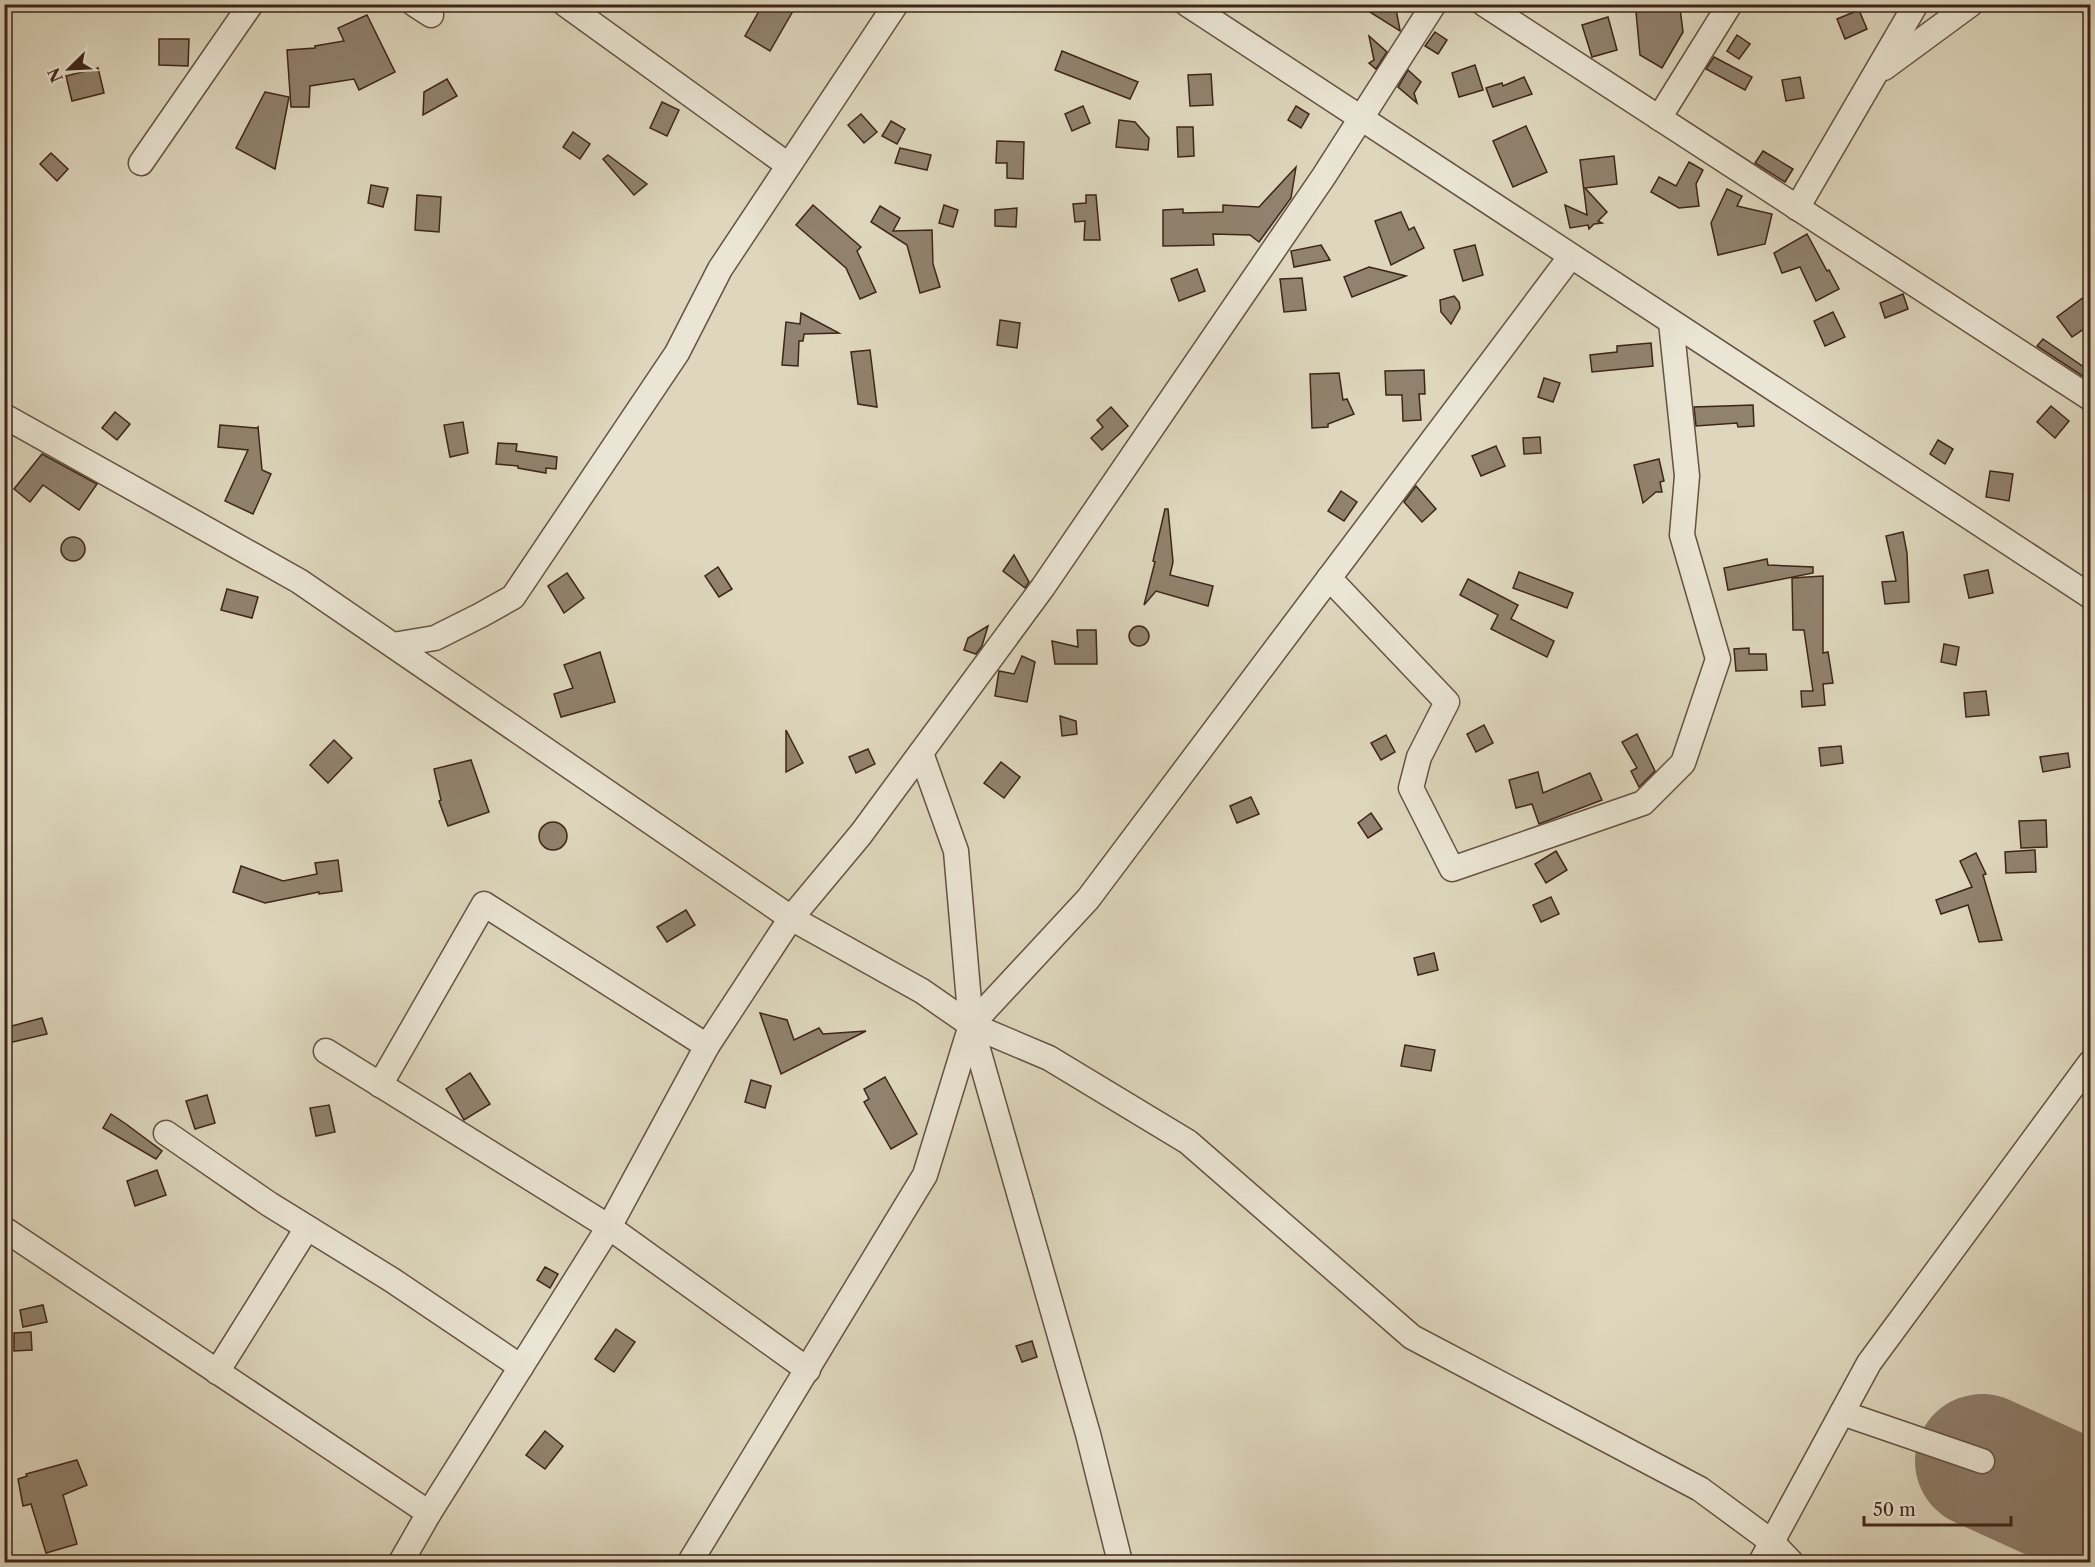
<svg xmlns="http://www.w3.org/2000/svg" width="2095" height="1567" font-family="'Libre Caslon Text',serif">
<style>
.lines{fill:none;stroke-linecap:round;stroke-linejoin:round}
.runway{stroke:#8e7e6b;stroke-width:134}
.building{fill:#91826e;stroke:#3e2519;stroke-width:1.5}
.minor-casing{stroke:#665242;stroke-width:27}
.minor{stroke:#eae5d4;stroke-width:24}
</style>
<rect width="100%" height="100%" fill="#ded7bd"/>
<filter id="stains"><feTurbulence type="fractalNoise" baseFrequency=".00333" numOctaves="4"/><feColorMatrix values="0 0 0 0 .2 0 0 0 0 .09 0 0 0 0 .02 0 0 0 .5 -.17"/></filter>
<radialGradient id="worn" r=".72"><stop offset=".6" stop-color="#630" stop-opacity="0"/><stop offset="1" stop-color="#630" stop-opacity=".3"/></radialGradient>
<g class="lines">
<polyline class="runway" points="1982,1461 2090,1510"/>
</g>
<g class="building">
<polygon points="763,4 797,4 770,51 745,36"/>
<polygon points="1357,4 1395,4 1400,30 1400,31"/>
<polygon points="1680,8 1683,32 1662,68 1640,55 1636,12"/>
<polygon points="1859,10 1867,29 1845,39 1837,19"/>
<polygon points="367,15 395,72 359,90 354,79 310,86 309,107 291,107 287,50 315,48 315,46 344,41 338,28"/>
<polygon points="1608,17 1617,50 1592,57 1582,25"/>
<polygon points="1435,32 1447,40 1438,54 1425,46"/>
<polygon points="1737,35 1750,44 1739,59 1727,51"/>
<polygon points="1369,36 1387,52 1376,69 1369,63 1374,60"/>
<polygon points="159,39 189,39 188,66 159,65"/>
<polygon points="1062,51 1138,82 1130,99 1055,70"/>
<polygon points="1714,57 1752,77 1745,90 1706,69"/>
<polygon points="1475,65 1483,90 1459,97 1452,73"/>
<polygon points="98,68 104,93 72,101 66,76"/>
<polygon points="1408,70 1421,82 1414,93 1417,103 1398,87"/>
<polygon points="1211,74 1213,105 1190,106 1188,75"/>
<polygon points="1524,77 1532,94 1493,107 1486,88 1502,83 1503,86"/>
<polygon points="1800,77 1804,98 1786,101 1782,80"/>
<polygon points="447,79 457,96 423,115 424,92"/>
<polygon points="265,92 289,97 275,169 236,148"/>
<polygon points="662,102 679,110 667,136 650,128"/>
<polygon points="1083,106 1090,123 1072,131 1065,114"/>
<polygon points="1296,106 1309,114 1301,128 1288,120"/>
<polygon points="861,114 877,132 864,143 848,125"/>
<polygon points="1119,120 1135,122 1149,138 1148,150 1116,147"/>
<polygon points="891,121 905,129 897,144 882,136"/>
<polygon points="1526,126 1547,172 1513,187 1493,141"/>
<polygon points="1177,127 1193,127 1194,156 1178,157"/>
<polygon points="573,132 590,144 580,159 563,147"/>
<polygon points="997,141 1024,142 1023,179 1007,178 1007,163 996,163"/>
<polygon points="900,148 931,155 927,170 895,163"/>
<polygon points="1763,151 1793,169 1785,182 1755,163"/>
<polygon points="51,153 68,169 57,181 40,164"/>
<polygon points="608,155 647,184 634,195 603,159"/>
<polygon points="1614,156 1617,184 1585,188 1607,212 1598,221 1602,223 1594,224 1589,229 1588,225 1570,228 1565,205 1587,215 1580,160"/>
<polygon points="1689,162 1703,170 1696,184 1699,206 1679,208 1651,192 1659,177 1676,186"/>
<polygon points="1296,167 1291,198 1259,242 1250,235 1213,234 1214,245 1163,246 1163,210 1183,209 1183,213 1223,212 1223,205 1259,207"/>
<polygon points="371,185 388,188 383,207 368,203"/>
<polygon points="1727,189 1742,196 1737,206 1772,214 1765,244 1718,255 1711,223"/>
<polygon points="417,195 441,197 439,232 415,230"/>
<polygon points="1086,195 1096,195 1100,240 1084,240 1085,221 1075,222 1073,204 1086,203"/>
<polygon points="813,205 861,247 857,251 876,292 860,299 846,268 796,225"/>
<polygon points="944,205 958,210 953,227 939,223"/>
<polygon points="880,206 900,218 893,231 932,230 933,264 940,287 920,293 907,245 871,222"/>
<polygon points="1017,208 1016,227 995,226 995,210"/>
<polygon points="1401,212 1409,230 1414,227 1424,248 1391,265 1375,221"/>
<polygon points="1807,234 1827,271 1829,270 1839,289 1816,301 1800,267 1782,273 1774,253"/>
<polygon points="1321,245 1330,260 1294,267 1291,251"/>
<polygon points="1475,245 1483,275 1463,281 1454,250"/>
<polygon points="1369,267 1406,276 1352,297 1344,277"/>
<polygon points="1197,269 1205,291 1179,301 1171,279"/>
<polygon points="1302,278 1306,310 1284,312 1280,279"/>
<polygon points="1903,294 1908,309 1885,318 1880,303"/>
<polygon points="1454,296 1459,302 1460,308 1451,324 1441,312 1440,300"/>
<polygon points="2084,297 2091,305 2091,324 2072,337 2057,317"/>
<polygon points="1833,312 1845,337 1825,346 1814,321"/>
<polygon points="801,313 839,333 804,334 803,341 799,341 798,366 782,365 786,322 800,324"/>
<polygon points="1000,320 1020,323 1017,348 997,345"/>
<polygon points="2043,339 2091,372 2087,379 2037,346"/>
<polygon points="1651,343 1653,366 1592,372 1590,355 1617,352 1617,346"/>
<polygon points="870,350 877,407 858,404 851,352"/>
<polygon points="1424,370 1425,394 1419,394 1421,420 1403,421 1402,395 1386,395 1385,371"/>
<polygon points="1339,373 1343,400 1347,399 1354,414 1328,424 1328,427 1312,428 1310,374"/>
<polygon points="1544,378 1560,383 1553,402 1538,397"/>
<polygon points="1753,405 1754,426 1738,427 1737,423 1696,426 1694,407"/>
<polygon points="2051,406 2069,421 2055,438 2037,422"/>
<polygon points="1111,407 1128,426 1102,450 1091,438 1103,427 1097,420"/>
<polygon points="115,412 130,424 117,440 102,428"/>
<polygon points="463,422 468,453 450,457 444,425"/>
<polygon points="220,425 257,428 258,427 262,470 271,474 253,514 225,501 248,450 218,447"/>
<polygon points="1540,437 1541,453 1524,454 1523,438"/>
<polygon points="1938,440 1953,449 1945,464 1930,454"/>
<polygon points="498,443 517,444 516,451 557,457 556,469 546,468 546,473 518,468 518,466 496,464"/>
<polygon points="1496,446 1505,466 1481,476 1472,456"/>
<polygon points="42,454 97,484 79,510 43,485 30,502 14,489"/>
<polygon points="1659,459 1664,481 1660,482 1662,492 1656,492 1643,503 1634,465"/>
<polygon points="1990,471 2013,474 2009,501 1986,497"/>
<polygon points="1416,486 1436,509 1422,522 1404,502"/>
<polygon points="1341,491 1357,502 1344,521 1328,511"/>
<polygon points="1165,509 1168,509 1173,562 1170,575 1213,586 1208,606 1156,591 1144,605 1155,562 1153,561"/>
<polygon points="1903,532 1907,553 1909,602 1885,604 1882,582 1896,581 1886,536"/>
<circle cx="73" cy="549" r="12"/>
<polygon points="1014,555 1029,582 1025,588 1003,571"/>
<polygon points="1767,559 1768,565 1813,567 1813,573 1728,590 1724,568"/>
<polygon points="718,567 732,589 719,597 705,576"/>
<polygon points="1988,570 1993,593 1969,598 1964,575"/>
<polygon points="1519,572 1573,593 1567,608 1513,588"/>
<polygon points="567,573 584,598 564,613 548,586"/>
<polygon points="1823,576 1823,653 1828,652 1833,683 1823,684 1825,705 1802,707 1801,691 1813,691 1804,630 1793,630 1792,578"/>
<polygon points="1468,579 1518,605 1511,619 1554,641 1547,657 1491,629 1498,615 1460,595"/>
<polygon points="227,589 258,597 252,618 221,610"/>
<polygon points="988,626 982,646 976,654 964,650 968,638"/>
<circle cx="1139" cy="636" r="10"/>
<polygon points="1077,630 1096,630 1097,664 1055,664 1052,641 1078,647"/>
<polygon points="1944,644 1959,647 1956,665 1941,662"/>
<polygon points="1749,648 1749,654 1766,654 1767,670 1736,671 1734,649"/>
<polygon points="600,652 615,702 561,717 554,694 573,688 564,665"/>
<polygon points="1022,656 1035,662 1027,702 995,696 999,671 1014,674"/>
<polygon points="1986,691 1989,715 1966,717 1964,693"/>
<polygon points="1060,716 1076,721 1077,734 1062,736"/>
<polygon points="1484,725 1493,743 1476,752 1467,734"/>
<polygon points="786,730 803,763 786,772"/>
<polygon points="1637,734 1655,771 1639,787 1631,771 1637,768 1622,742"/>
<polygon points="1386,735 1395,752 1381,760 1371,743"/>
<polygon points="334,740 352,758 328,783 310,765"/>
<polygon points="1841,746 1843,763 1821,766 1819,748"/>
<polygon points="868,749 875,764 856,773 849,757"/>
<polygon points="2068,753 2070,767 2043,772 2040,757"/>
<polygon points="471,760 489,812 448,826 439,801 441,800 434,769"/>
<polygon points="1001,762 1020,777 1004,798 984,783"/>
<polygon points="1538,772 1543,793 1590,773 1602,800 1539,824 1532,804 1516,808 1509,780"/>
<polygon points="1251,797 1259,814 1237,823 1230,806"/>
<polygon points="1371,813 1382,829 1368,838 1358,823"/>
<polygon points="2046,820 2047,847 2021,848 2019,821"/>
<circle cx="553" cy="836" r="14"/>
<polygon points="2035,850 2036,872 2006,873 2005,852"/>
<polygon points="1556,851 1567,870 1546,883 1535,864"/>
<polygon points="1976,853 1986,874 1983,875 2002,940 1979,942 1968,905 1941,914 1936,900 1972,887 1960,861"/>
<polygon points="338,860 342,891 319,894 319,892 265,903 233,892 241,866 283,881 317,874 315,863"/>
<polygon points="1551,897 1559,914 1541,922 1533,905"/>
<polygon points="686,910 695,925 667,942 657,927"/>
<polygon points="1434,953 1438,970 1418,975 1414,958"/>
<polygon points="760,1013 787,1020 794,1040 819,1028 823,1034 866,1031 781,1074"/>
<polygon points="42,1018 47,1034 4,1044 4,1028"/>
<polygon points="1405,1045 1435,1050 1431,1071 1401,1066"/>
<polygon points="470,1073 490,1104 464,1120 446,1089"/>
<polygon points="885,1077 917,1134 891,1149 864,1102 869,1099 864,1089"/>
<polygon points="751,1080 771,1086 765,1108 745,1102"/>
<polygon points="207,1095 215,1123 195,1129 186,1101"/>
<polygon points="329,1105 335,1132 316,1136 310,1108"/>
<polygon points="111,1114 126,1124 162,1151 156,1159 103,1128"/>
<polygon points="157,1170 166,1195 135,1206 127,1181"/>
<polygon points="545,1267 558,1274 550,1288 537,1280"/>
<polygon points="43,1305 47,1322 23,1327 20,1310"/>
<polygon points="616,1329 635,1342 614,1372 595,1359"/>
<polygon points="31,1332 32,1350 14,1351 14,1333"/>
<polygon points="1032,1341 1037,1357 1022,1362 1016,1346"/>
<polygon points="545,1431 563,1446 545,1469 526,1455"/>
<polygon points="77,1460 87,1485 63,1495 77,1544 46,1553 31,1504 23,1506 18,1479 27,1476 26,1474"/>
</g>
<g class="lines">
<defs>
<g id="minor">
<polyline points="414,4 431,15"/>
<polyline points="565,4 788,165"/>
<polyline points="1187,4 2090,596"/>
<polyline points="1484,4 2090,398"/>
<polyline points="1884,68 1971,4"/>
<polyline points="1659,118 1730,4"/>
<polyline points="141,163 251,4"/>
<polyline points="1797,208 1916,4"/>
<polyline points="4,416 299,581 791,918 922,991 971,1025 1049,1058 1188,1142 1412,1337 1700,1489 1772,1542 1791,1562"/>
<polyline points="1329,578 1447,702 1419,757 1411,788 1452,869 1643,803 1683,763 1718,659 1682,535 1687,476 1671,322"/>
<polyline points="393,645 435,638 481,615 513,597 677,353 720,269 896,4"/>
<polyline points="921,753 956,851 971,1025 1088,1434 1120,1562"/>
<polyline points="326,1051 609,1227 808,1370"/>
<polyline points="380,1085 484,904 707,1046"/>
<polyline points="166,1133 269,1204 392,1280 521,1367"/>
<polyline points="4,1229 429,1513 401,1562"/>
<polyline points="217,1372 307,1228"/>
<polyline points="1842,1413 1982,1461"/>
<polyline points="429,1513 609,1227 707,1046 791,918 861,834 1043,587 1324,176 1434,4"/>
<polyline points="690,1562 925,1175 971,1025 1088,899 1571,256"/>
<polyline points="1761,1562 1869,1363 2090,1063"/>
</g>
</defs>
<use href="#minor" class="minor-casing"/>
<use href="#minor" class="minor"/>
</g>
<rect width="2095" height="1567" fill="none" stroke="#ded7bd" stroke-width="24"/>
<rect x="6" y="6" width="2083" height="1555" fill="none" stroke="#3e2519" stroke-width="3"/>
<rect x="12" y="12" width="2071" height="1543" fill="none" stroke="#3e2519" stroke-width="1.5"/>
<g transform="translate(69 69) rotate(246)" stroke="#eae5d4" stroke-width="4.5" paint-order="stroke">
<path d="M0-4.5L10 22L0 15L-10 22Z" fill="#3e2519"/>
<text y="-9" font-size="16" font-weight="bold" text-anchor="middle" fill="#3e2519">N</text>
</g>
<path d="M1864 1516v9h147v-9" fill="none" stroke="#3e2519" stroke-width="3"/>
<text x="1873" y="1516" font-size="18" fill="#3e2519" stroke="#eae5d4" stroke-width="4.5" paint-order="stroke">50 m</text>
<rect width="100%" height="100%" filter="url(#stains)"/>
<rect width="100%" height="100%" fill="url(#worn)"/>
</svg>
